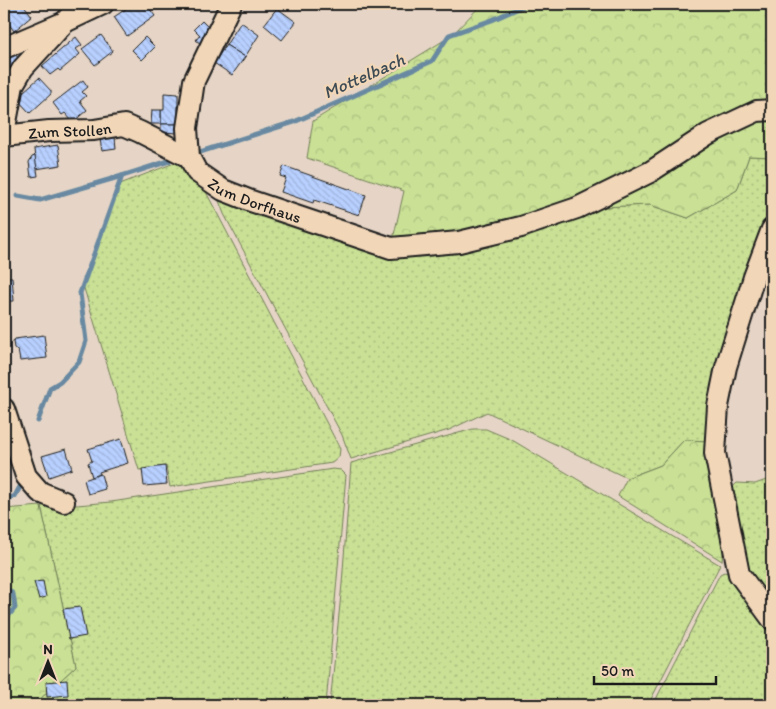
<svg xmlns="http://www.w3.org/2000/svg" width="776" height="709" font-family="Itim,sans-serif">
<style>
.grass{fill:url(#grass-dots);stroke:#727e58}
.forest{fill:url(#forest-crowns);stroke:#727e58}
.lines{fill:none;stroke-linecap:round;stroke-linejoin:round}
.stream{stroke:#6889a1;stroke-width:5}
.building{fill:url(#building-back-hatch);stroke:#1c1c1c}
.minor-casing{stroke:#1c1c1c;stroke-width:24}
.minor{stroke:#f1d6b8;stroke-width:20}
.labels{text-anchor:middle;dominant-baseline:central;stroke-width:4.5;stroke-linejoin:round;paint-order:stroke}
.street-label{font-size:16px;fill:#1c1c1c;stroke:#f1d6b8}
.water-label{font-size:18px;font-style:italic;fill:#3c4a54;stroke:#f1d6b8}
</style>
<defs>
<pattern id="grass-dots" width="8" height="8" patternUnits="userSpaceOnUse" patternTransform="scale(1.25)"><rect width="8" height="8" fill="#c9e095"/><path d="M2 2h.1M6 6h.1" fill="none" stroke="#acc080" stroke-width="1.8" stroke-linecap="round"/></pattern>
<pattern id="forest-crowns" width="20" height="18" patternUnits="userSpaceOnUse" patternTransform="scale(1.25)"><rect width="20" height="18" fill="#c9e095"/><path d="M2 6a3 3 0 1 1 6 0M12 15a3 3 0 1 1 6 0" fill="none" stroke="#acc080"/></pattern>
<pattern id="building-back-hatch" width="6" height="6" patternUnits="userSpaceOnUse" patternTransform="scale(1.25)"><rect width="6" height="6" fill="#b8d0ff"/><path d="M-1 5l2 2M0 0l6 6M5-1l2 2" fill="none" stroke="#9eb2da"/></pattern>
</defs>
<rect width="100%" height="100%" fill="#e6d5c6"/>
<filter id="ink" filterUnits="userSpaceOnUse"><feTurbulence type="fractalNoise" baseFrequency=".02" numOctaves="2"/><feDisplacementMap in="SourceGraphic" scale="10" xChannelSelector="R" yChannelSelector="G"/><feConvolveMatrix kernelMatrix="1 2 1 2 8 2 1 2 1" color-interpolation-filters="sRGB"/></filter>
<g filter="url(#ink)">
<g class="grass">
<polygon points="749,156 772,157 772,216 743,296 710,441 684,440 661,465 627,478 487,412 449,430 351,459 342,435 224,214 218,198 438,253 502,242 602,207 650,205 688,218 737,190"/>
<polygon points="177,162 187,167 205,190 336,441 340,449 339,457 332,463 170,487 166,466 139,470 83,285 120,184"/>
<polygon points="473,429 486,429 512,440 720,565 648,705 330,705 342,584 351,463"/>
<polygon points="333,469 341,470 346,475 326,705 4,705 4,704 39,700 76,666 41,506 60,503 77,505 111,502"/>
<polygon points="772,478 772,610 743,566 727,492 737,483 755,484"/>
<polygon points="724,572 733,574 772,627 772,705 653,705 720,574"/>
</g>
<g class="forest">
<polygon points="482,4 772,4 772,110 577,208 391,248 404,191 307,158 313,121 451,36"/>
<polygon points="772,117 772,157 749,156 737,190 688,218 650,205 602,207 614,193 710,135"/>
<polygon points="684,440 710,441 724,546 722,561 618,496 627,478 661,465"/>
<polygon points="41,506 76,666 39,700 4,704 4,509"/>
</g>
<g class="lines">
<g class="stream">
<polyline points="197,153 294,122 432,61 449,35 492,20 528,4"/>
<polyline points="18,196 40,200 122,176"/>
<polyline points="38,421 50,388 60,382 79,362 86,341 80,293 122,176 169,161"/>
<polyline points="4,500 15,496 21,485"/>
<polyline points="4,587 13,594 15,608 4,621"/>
</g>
</g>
<g class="building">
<polygon points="4,4 23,4 32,16 14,31 4,18"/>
<polygon points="133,4 146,4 155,16 127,36 114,17"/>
<polygon points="297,4 308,4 304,9"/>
<polygon points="277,8 296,22 282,40 264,25"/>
<polygon points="202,21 213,32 202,45 196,40 200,35 194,29"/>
<polygon points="241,22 259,35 245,57 226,45"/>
<polygon points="101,35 113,51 95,65 82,49"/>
<polygon points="76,37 82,45 76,49 80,54 60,71 58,69 50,75 42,66"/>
<polygon points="145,37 155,47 142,60 132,50"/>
<polygon points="226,45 245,57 232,75 214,63"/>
<polygon points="13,52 21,61 4,75 4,58 5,59"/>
<polygon points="39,78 51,91 51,94 30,113 16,98"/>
<polygon points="83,80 88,87 82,92 86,96 80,101 87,110 73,122 65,113 62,115 53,103"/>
<polygon points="164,93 178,94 178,124 161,124 161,110 164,110"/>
<polygon points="152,110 161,110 161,124 151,124"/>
<polygon points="161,124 178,124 178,133 161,132"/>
<polygon points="115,137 116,149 102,151 100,139"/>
<polygon points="58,145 61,165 36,169 34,149"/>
<polygon points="35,156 38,176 31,177 29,162 32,157"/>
<polygon points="284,166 366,195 359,215 314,200 313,203 281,192 286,178 280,176"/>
<polygon points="4,277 12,277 14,301 4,301"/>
<polygon points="44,335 47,358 20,361 18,350 17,350 14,348 13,342 15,339"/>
<polygon points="121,439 128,463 99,472 100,474 92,477 88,463 92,461 88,449"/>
<polygon points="66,449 72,469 49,477 42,456"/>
<polygon points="165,466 167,484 144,486 142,469"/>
<polygon points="101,474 105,489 88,494 84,480"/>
<polygon points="43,581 46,597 39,599 34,582"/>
<polygon points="80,607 86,636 69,639 63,609"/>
<polygon points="67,680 68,695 47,697 46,682"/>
</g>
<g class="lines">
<defs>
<g id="minor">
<path id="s1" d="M231,4L194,81L187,128L189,157L197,172L223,190L251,201L391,248L459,242L521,227L577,208L650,172L708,134L757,111L772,110"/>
<polyline points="4,48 65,22 103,4"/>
<polyline points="4,133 13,85 23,68 65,22 80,4"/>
<path id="s2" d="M4,136L49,131L94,130L124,125L140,132L189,157"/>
<polyline points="772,229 754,277 726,367 718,406 715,453 739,574 772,619"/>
<polyline points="4,409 26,476 40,492 64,502"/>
</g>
</defs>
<use href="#minor" class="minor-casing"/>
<use href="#minor" class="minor"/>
</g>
</g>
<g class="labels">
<g class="street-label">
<text stroke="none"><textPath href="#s2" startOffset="66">Zum Stollen</textPath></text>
<text stroke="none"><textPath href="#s1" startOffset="244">Zum Dorfhaus</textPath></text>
</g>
<g class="water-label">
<text transform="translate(364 76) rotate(-24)">Mottelbach</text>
</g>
</g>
<rect width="776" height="709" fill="none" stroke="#f1d6b8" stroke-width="20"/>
<rect x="10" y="10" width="756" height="689" fill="none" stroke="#1c1c1c" stroke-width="2" filter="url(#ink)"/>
<g transform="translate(48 662)" stroke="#f1d6b8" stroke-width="4" paint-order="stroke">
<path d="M0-4L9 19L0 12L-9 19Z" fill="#1c1c1c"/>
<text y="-8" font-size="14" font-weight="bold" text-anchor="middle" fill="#1c1c1c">N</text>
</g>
<path d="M594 676v8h122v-8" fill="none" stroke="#1c1c1c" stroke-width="2.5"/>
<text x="601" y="676" font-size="15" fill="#1c1c1c" stroke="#f1d6b8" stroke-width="4" paint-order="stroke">50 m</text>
</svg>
